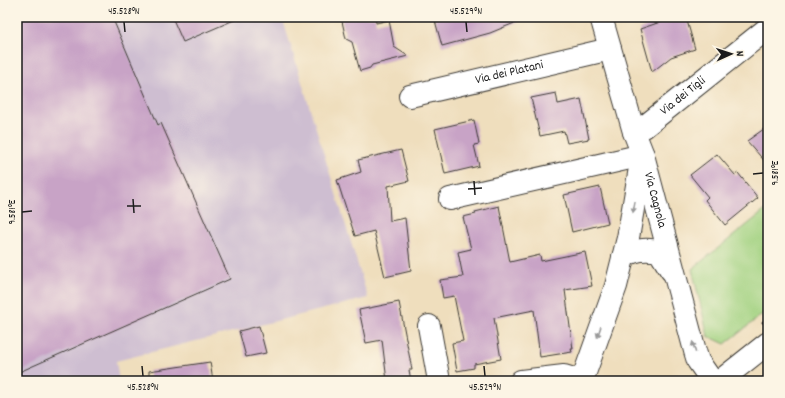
<svg xmlns="http://www.w3.org/2000/svg" width="785" height="398" font-family="Dekko,sans-serif">
<style>
.industrial{fill:#cebed1}
.green{fill:#a2d281;stroke:#5f774e}
.building{fill:#c8a3c6}
.lines{fill:none;stroke-linecap:round;stroke-linejoin:round}
.minor-casing{stroke:#3c3934;stroke-width:24}
.path{stroke:#3c3934;stroke-width:2.5;stroke-dasharray:3 3;stroke-linecap:butt}
.minor{stroke:#fff;stroke-width:22}
.oneway{fill:#999}
.ticks{fill:none;stroke:#1c1c1c;stroke-width:1.5}
.labels{text-anchor:middle;dominant-baseline:central;stroke-width:4;stroke-linejoin:round;paint-order:stroke}
.street-label{font-size:13px;fill:#1c1c1c;stroke:#fcf5e5}
.neatline{fill:none;stroke:#1c1c1c;stroke-width:1.5}
.ticks-label{font-size:10px;text-anchor:middle;fill:#1c1c1c}
</style>
<rect width="100%" height="100%" fill="#fcf5e5"/>
<filter id="ink" filterUnits="userSpaceOnUse"><feTurbulence type="fractalNoise" baseFrequency=".025" numOctaves="2"/><feDisplacementMap in="SourceGraphic" scale="8" xChannelSelector="R" yChannelSelector="G"/><feConvolveMatrix kernelMatrix="1 2 1 2 8 2 1 2 1" color-interpolation-filters="sRGB"/></filter>
<filter id="wash" filterUnits="userSpaceOnUse"><feTurbulence type="fractalNoise" baseFrequency=".012" numOctaves="4" result="noise"/><feDisplacementMap in="SourceGraphic" scale="16" xChannelSelector="R" yChannelSelector="G"/><feGaussianBlur stdDeviation="0.9" result="paint"/><feColorMatrix in="noise" values="0 0 0 0 0 0 0 0 0 0 0 0 0 0 0 0 0 1.4 0 .05"/><feComposite in="paint" operator="in"/></filter>
<g filter="url(#wash)">
<rect width="100%" height="100%" fill="#efdebd"/>
<polygon class="industrial" points="17,17 282,17 368,298 116,361 119,381 17,381"/>
<polygon class="green" points="768,208 768,310 725,344 708,336 692,269"/>
<g id="blocks">
<g class="building">
<polygon points="17,17 112,17 158,125 161,123 230,279 17,373"/>
<polygon points="172,17 241,17 183,42"/>
<polygon points="341,17 375,17 376,23 389,20 394,47 408,56 372,65 370,68 360,71 352,42 346,39"/>
<polygon points="434,17 529,17 490,33 442,46"/>
<polygon points="675,17 686,17 695,49 671,57 652,72 640,29"/>
<polygon points="556,93 558,104 581,99 589,139 567,143 564,131 540,136 531,98"/>
<polygon points="474,120 479,144 474,145 479,166 445,174 435,129"/>
<polygon points="768,126 768,165 747,141"/>
<polygon points="401,150 409,181 388,186 390,221 405,218 411,271 385,277 374,231 355,236 337,180 361,172 358,160"/>
<polygon points="717,154 735,175 738,173 758,198 725,225 705,200 708,197 690,175"/>
<polygon points="600,187 608,223 572,232 564,195"/>
<polygon points="499,206 510,262 540,255 541,261 585,252 592,286 565,290 573,349 571,349 572,352 540,357 534,310 494,318 501,359 474,364 474,368 457,371 452,343 463,341 454,296 443,298 440,280 463,277 458,252 471,249 463,217 476,214 475,212"/>
<polygon points="399,302 412,370 409,370 411,381 387,381 382,340 366,343 359,310"/>
<polygon points="259,326 266,353 246,357 239,331"/>
<polygon points="210,362 213,381 149,381 149,371"/>
</g>
</g>
</g>
<g filter="url(#ink)">
<use href="#blocks" fill-opacity="0" stroke="#3c3934" stroke-width="1"/>
<g class="lines">
<defs>
<g id="minor">
<path id="s1" d="M601,17L634,132L643,155L695,351L698,361L712,381"/>
<path id="s2" d="M410,96L610,49"/>
<path id="s3" d="M634,132L644,127L768,28"/>
<polyline points="450,199 643,155"/>
<path d="M623,257C635,250 644,248 659,251L671,270"/>
<polyline points="429,326 439,381"/>
<polyline points="521,381 564,376 580,381"/>
<polyline points="582,381 616,286 628,238 641,162"/>
<polyline points="720,381 768,343"/>
</g>
</defs>
<use href="#minor" class="minor-casing"/>
<polyline class="path" points="762,323 768,318"/>
<use href="#minor" class="minor"/>
</g>
<defs><path id="oneway-solid" d="M-6-.8H1V-3.2L6.5 0L1 3.2V.8H-6Z"/></defs>
<g class="oneway">
<use href="#oneway-solid" transform="translate(634 207) rotate(101)"/>
<use href="#oneway-solid" transform="translate(599 332) rotate(109)"/>
<use href="#oneway-solid" transform="translate(694 347) rotate(-106)"/>
</g>
</g>
<path class="ticks" d="M124,22L125,32M466,22L467,32M753,174L763,173M474,181L475,195M468,189L482,188M133,199L134,213M127,206H141M22,212L32,211M142,366L143,376M484,366L485,376"/>
<g class="labels">
<g class="street-label">
<text stroke="none"><textPath href="#s2" startOffset="102">Via dei Platani</textPath></text>
<text stroke="none"><textPath href="#s3" startOffset="61">Via dei Tigli</textPath></text>
<text stroke="none"><textPath href="#s1" startOffset="191">Via Cagnola</textPath></text>
</g>
</g>
<rect width="785" height="398" fill="none" stroke="#fcf5e5" stroke-width="44"/>
<g transform="translate(731 54) rotate(87)" stroke="#fcf5e5" stroke-width="3" paint-order="stroke">
<path d="M0-3L7 15L0 10L-7 15Z" fill="#1c1c1c"/>
<text y="-6" font-size="11" font-weight="bold" text-anchor="middle" fill="#1c1c1c">N</text>
</g>
<rect x="22" y="22" width="741" height="354" class="neatline"/>
<g class="ticks-label">
<text x="124" y="14">45.528°N</text>
<text x="466" y="14">45.529°N</text>
<text transform="translate(774 173) rotate(-90)" y="4">9.581°E</text>
<text transform="translate(11 212) rotate(-90)" y="4">9.581°E</text>
<text x="143" y="390">45.528°N</text>
<text x="485" y="390">45.529°N</text>
</g>
</svg>
